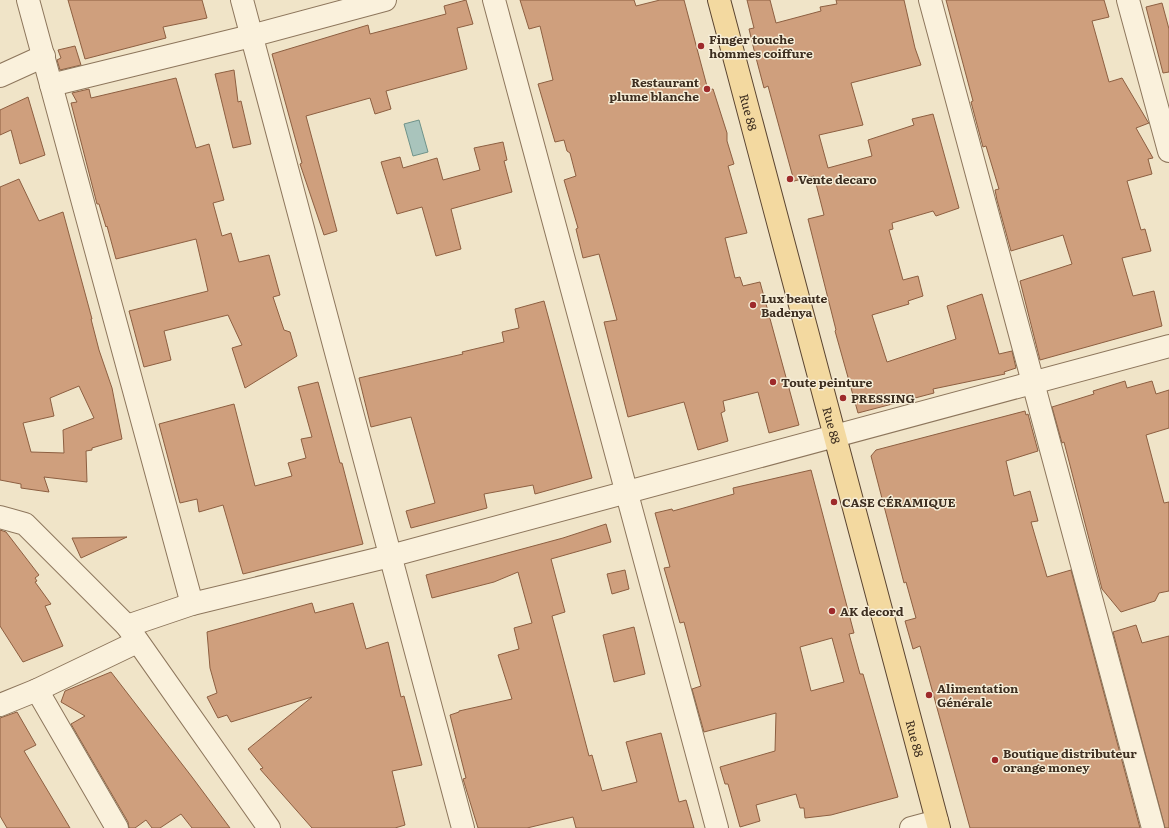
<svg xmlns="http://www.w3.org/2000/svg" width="1169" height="828" font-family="Literata,serif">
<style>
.water{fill:#a9c4bc;stroke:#6f938a}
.building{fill:#cf9f7d;stroke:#8d5f41;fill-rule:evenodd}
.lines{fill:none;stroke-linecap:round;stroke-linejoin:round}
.minor-casing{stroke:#8d765c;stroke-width:24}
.major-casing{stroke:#5b4430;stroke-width:24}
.minor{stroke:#faf1dc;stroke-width:22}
.major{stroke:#f3d9a0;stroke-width:22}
.poi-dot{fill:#9e2a2b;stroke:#f7eed8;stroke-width:1.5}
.labels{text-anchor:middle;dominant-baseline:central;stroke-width:3;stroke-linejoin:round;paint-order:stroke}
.poi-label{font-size:12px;font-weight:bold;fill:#3d2e20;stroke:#f7eed8;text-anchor:start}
.street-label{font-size:12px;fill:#3d2e20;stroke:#f7eed8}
</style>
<rect width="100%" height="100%" fill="#f0e4c8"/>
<polygon class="water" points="419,120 428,152 413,156 404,124"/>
<g class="building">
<polygon points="68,0 202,0 207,18 163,27 166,38 85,59"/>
<polygon points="466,0 473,24 457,28 467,69 386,91 391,109 375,114 370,98 306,116 337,231 324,235 300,164 302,163 272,54 368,25 370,34 446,14 444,6"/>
<polygon points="520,0 634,0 636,6 660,0 684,0 708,90 713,89 727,133 727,141 734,164 728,166 747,233 725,238 735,278 740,277 743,286 760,282 799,425 769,433 758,392 723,401 725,411 721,413 728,441 698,450 684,402 628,417 604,322 617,320 599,254 583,258 576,229 578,228 564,180 576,176 570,153 567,151 564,140 555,142 538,84 553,80 540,26 529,29"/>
<polygon points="747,0 770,0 776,23 821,11 820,7 837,4 836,0 904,0 915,48 921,65 851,83 863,125 819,135 828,168 872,156 868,140 914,125 912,119 933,114 959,208 936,216 933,211 892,223 893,229 889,230 903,280 918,276 923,296 908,301 909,304 872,315 887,362 956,339 947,306 982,294 999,354 1012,351 1016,368 1004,372 1005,374 933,389 934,393 858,413 835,331 836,330 808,219 824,215 814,176 794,181 768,86 764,88 755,54 749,29 754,28"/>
<polygon points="946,0 1104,0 1109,17 1092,21 1109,82 1122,78 1148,122 1149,123 1136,128 1153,158 1148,159 1152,174 1127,181 1141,230 1145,229 1151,251 1122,258 1133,296 1154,291 1162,326 1040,360 1020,281 1072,264 1063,235 1011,251 997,200 995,190 999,189 986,146 983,147 971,102 973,101"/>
<polygon points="1162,3 1169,29 1169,72 1163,73 1146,7"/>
<polygon points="75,46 81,65 60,70 57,60 61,58 58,50"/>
<polygon points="234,70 238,102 241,101 251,144 233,148 215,74"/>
<polygon points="176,78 196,148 209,144 224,200 213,203 222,236 231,233 239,262 269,255 280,295 273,297 284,330 290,332 297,356 245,388 232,348 242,345 228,315 164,331 171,360 144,367 129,311 208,291 196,239 116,259 107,226 106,227 99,204 97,204 71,103 77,102 72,93 89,89 91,98"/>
<polygon points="28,97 45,155 20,164 11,130 0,135 0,110"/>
<polygon points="503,142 507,160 504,161 512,192 451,209 461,249 436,256 422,207 397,214 381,162 400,157 403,168 437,158 443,180 480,170 474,148"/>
<path d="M19,179L39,221L63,212L92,319H91L99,350L112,388L122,439L92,448V450L86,451L87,482L44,477L49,492L21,488V484L0,480V187ZM79,386L94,418L63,430L64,453L31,452L23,423L54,416L50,398Z"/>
<polygon points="544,301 592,478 535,494 533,485 484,494 487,508 411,528 406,511 435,503 411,417 371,427 359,378 463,354 462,352 504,342 502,332 519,328 515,309"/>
<polygon points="1125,381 1127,388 1152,381 1156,394 1169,390 1169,428 1146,435 1164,503 1169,502 1169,591 1159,593 1155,601 1121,612 1102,589 1064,442 1062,443 1052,407 1094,394 1093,391"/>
<polygon points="318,382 340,463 342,463 363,544 243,574 223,505 199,512 197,499 180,503 159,424 234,404 255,486 292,476 288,463 306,458 301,439 312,437 298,387"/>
<polygon points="1025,411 1026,415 1028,414 1038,451 1006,461 1014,496 1030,491 1038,521 1031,522 1047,577 1071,570 1140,828 970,828 920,646 913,649 905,621 916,618 906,582 904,583 871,456 876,450"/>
<path d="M811,470L854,633L849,634L860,674H863L898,797L831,815L805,818L804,808H800L796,794L756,805L760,821L740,827L728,784H725L720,767L775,751L776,713L704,732L692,689L701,686L684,622L680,623L664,568L670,567L655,513L672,509L673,511L734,494L733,488ZM832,638L844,682L811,691L800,647Z"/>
<polygon points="606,524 611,542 551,559 565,612 552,616 589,756 592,755 602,791 637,782 626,742 661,733 679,802 686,800 694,828 576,828 573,817 527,828 478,828 463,779 466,778 450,715 459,712 459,711 512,699 498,655 519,649 514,628 532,623 518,572 494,582 432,598 426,575 563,538"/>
<polygon points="0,530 6,532 39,575 35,578 37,581 35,582 51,604 45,606 63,646 23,662 0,626"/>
<polygon points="127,537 81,558 72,538"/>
<polygon points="625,570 629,589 612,594 607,574"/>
<polygon points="312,603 315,613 353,603 366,649 388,642 401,697 404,696 422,765 392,771 405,825 395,828 312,828 260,769 263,768 248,749 312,697 231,722 227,715 218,718 207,697 217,693 210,668 207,632"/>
<polygon points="1136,625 1142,643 1169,636 1169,828 1165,828 1113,632"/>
<polygon points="634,627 645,674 614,682 603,635"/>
<polygon points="111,672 192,777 230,828 192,828 181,814 160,828 152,828 146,820 135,828 129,828 128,822 71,724 85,716 61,702 65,691"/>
<polygon points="17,712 36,745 24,751 70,828 7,828 0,816 0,718"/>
</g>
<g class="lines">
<defs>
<g id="minor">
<polyline points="28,0 192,604"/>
<polyline points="242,0 463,828"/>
<polyline points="494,0 717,828"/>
<polyline points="930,0 1153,828"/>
<polyline points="1128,0 1169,151"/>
<polyline points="0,76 44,56"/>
<polyline points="51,85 251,36 385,0"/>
<polyline points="0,517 25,524 127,626 269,828"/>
<polyline points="127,626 192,604 390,556 1169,346"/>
<polyline points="37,690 117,828"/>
<polyline points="0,705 37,690 137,642"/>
<polyline points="911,828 937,821"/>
</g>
<g id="major">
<path id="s1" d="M719,0L939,828"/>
</g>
</defs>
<use href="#minor" class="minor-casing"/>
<use href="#major" class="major-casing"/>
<use href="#minor" class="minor"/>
<use href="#major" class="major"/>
</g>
<g class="poi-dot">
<circle cx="701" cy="46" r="4"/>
<circle cx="707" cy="89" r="4"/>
<circle cx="790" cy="179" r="4"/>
<circle cx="753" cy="305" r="4"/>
<circle cx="773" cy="382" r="4"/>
<circle cx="843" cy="398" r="4"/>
<circle cx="834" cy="502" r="4"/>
<circle cx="832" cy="611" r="4"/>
<circle cx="929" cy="695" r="4"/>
<circle cx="995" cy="760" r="4"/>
</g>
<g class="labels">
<g class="poi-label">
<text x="709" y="39">Finger touche<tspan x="709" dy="14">hommes coiffure</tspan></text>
<text x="699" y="82" text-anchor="end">Restaurant<tspan x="699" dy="14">plume blanche</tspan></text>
<text x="798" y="179">Vente decaro</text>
<text x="761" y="298">Lux beaute<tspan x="761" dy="14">Badenya</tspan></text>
<text x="781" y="382">Toute peinture</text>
<text x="851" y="398">PRESSING</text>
<text x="842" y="502">CASE CÉRAMIQUE</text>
<text x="840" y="611">AK decord</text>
<text x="937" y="688">Alimentation<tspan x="937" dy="14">Générale</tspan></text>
<text x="1003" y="753">Boutique distributeur<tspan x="1003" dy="14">orange money</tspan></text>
</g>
<g class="street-label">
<text stroke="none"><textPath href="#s1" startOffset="116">Rue 88</textPath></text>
<text stroke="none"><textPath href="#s1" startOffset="440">Rue 88</textPath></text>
<text stroke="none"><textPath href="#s1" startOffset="764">Rue 88</textPath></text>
</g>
</g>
</svg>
